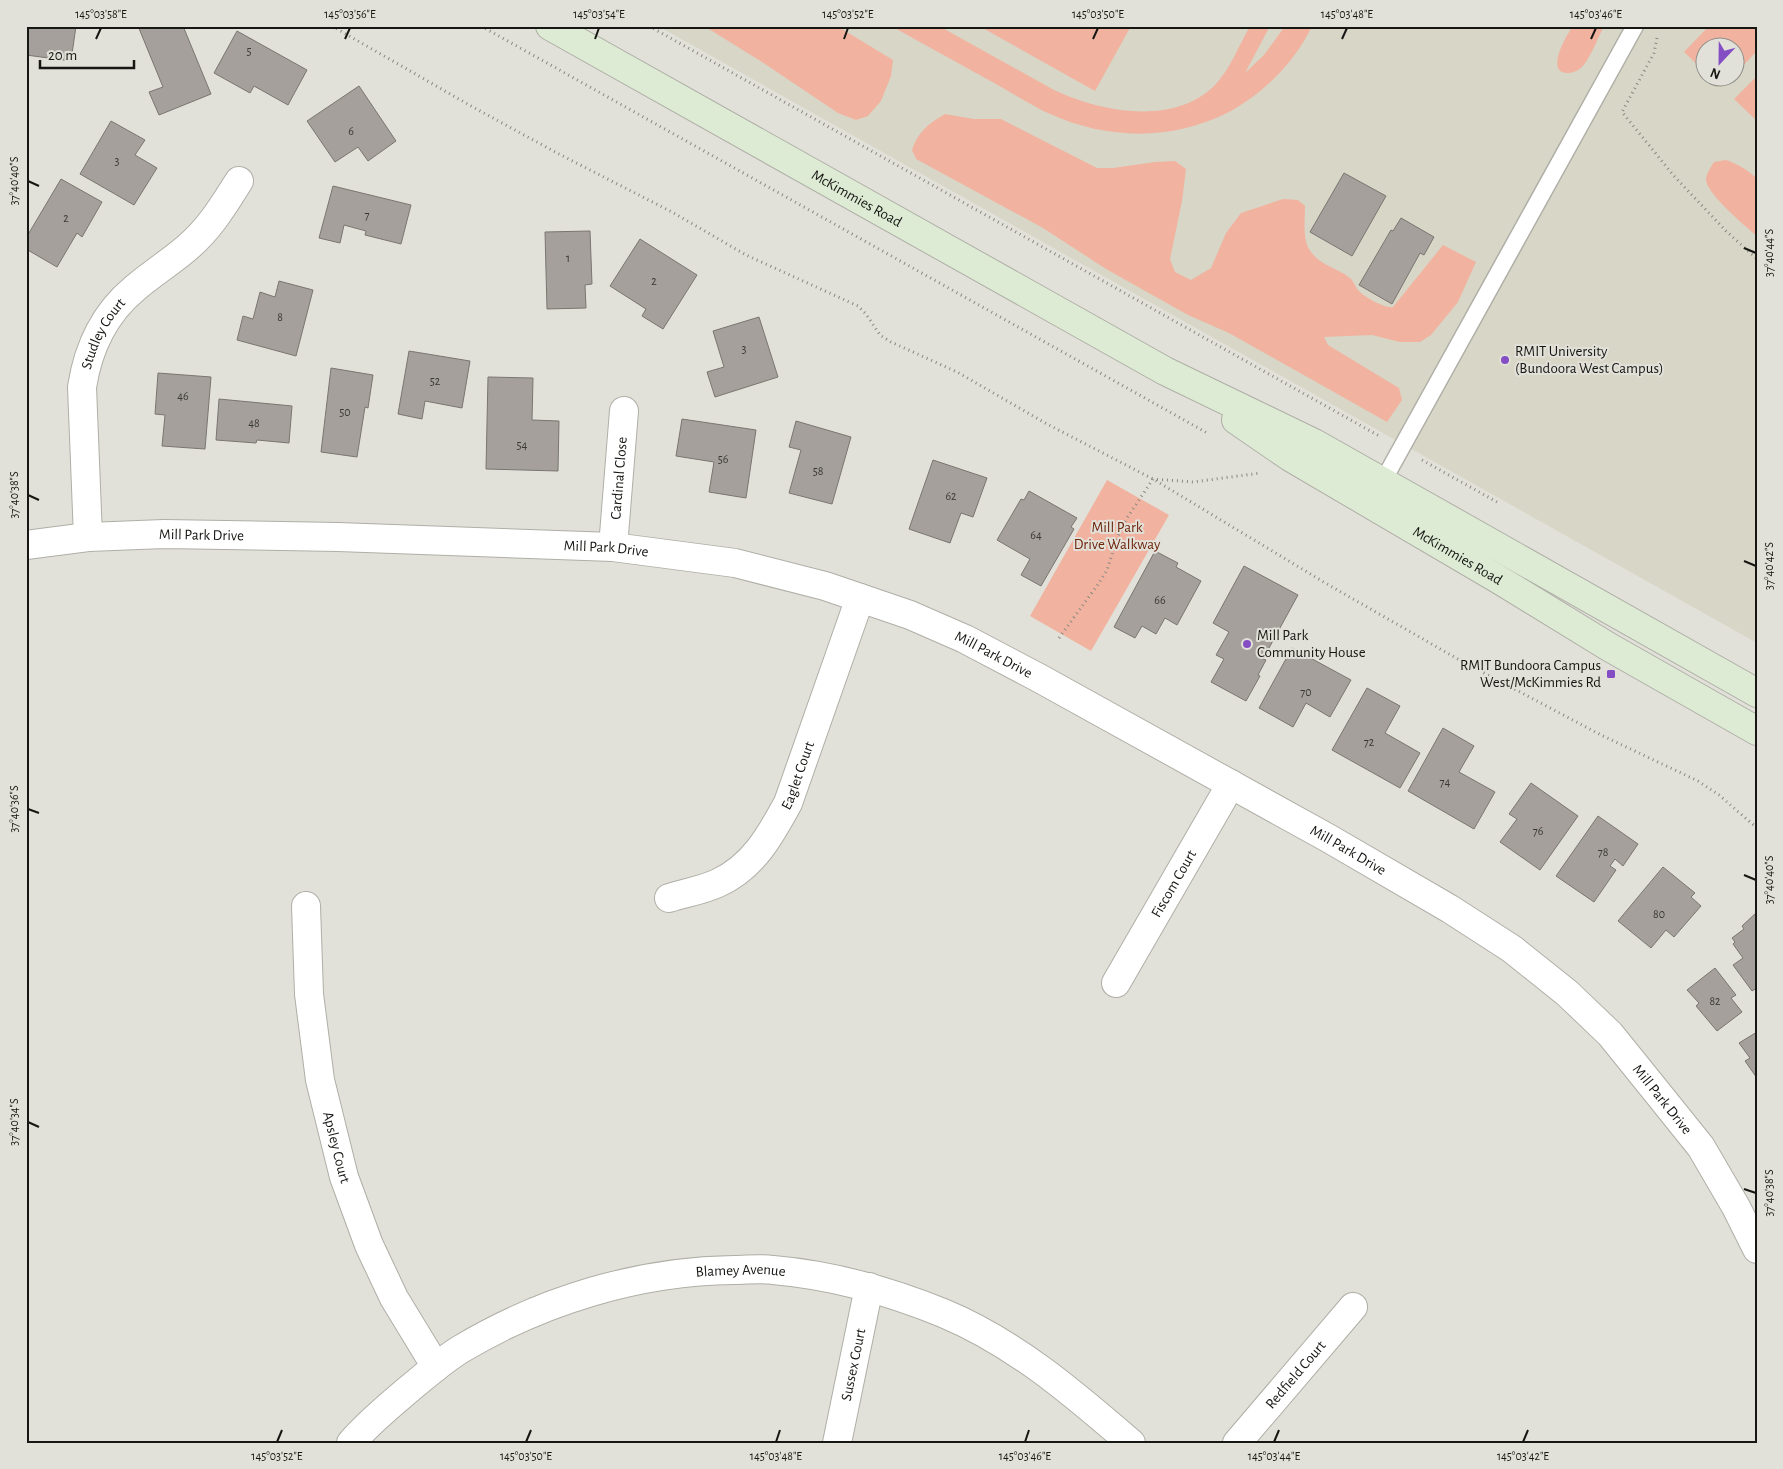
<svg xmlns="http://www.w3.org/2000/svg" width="1783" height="1469" font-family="'Alegreya Sans',sans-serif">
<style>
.built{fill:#d8d6c7;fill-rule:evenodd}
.green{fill:#f1b3a0}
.building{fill:#a5a09b;stroke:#7a7570}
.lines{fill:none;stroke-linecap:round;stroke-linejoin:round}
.lane-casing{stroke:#afafa7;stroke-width:19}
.street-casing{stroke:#afafa7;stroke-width:30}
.secondary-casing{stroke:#afafa7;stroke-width:30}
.path{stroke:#898882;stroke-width:3;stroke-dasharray:1 4;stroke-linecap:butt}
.lane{stroke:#fff;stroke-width:16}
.street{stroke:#fff;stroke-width:28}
.secondary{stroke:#ddebd4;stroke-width:28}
.ticks{fill:none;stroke:#161613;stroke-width:2}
.poi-dot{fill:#844dc4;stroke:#e2e1d9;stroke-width:2}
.labels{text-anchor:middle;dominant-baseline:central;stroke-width:4;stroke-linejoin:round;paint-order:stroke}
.number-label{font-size:12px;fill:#3a3835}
.street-label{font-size:15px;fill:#161613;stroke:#e2e1d9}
.poi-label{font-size:15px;fill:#161613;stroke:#e2e1d9;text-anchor:start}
.park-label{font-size:15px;fill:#6e250c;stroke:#e2e1d9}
.neatline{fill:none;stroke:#161613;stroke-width:2}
.ticks-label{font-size:12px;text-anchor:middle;fill:#161613}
</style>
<rect width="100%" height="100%" fill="#e2e1d9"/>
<path class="built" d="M658,26H1757V643ZM1706,48H1736V78H1706Z"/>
<g class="green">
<polygon points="704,26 837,26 893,60 891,76 881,101 868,116 856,120 838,113 762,62"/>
<path d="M891,26H939L1054,90C1101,112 1173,126 1214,86C1230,70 1239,45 1250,26H1270L1245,73L1264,55L1285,26H1312C1295,62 1264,93 1229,112C1172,141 1108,140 1050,114C1031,105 1012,93 994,83C960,64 925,45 891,26Z"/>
<polygon points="979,26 1131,26 1095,91"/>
<path d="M1573,26H1604C1599,36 1589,61 1581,68C1578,71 1571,73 1567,73C1545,72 1567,34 1573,26Z"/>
<polygon points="1709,26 1757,26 1757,51 1736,73 1736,48 1706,48 1705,72 1684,52"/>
<polygon points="1757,76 1757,121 1734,99"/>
<path d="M945,114L974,119H1001L1097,168H1113L1155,162L1175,161L1186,169L1182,201L1170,259L1175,272L1191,280L1211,268L1226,233L1241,213L1283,199L1298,200L1305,206C1305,221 1302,240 1311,252C1321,266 1338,268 1350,278C1354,281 1355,287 1359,291C1364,297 1386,309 1393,307L1443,245L1476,262L1458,302L1431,335L1420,342H1400L1372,335L1324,337L1328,345L1399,388L1402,400L1387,422L1229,333L1188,315L1106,269L1043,228L916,159L912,150C917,133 929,123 945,114Z"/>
<path d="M1726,160C1738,164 1748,170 1757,179V236C1745,226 1707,194 1706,180C1706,174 1711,167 1714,162Z"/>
<polygon points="1107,480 1169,515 1091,651 1030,616"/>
</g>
<g class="building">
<polygon points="26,26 76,26 71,61 26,55"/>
<polygon points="138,26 183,26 211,94 159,115 149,92 163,87"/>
<polygon points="237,31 307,70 288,105 254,86 250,93 214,73"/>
<polygon points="359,86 396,141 368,161 358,147 335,162 307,121"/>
<polygon points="111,121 145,140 135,155 157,168 134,205 80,174"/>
<polygon points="1344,173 1386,196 1352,256 1310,232"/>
<polygon points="61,179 102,202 82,237 77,233 57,267 26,249 26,238"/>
<polygon points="333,186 411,205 401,244 365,235 366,231 344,225 340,243 319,238"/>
<polygon points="1401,218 1434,237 1424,255 1420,253 1392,304 1359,285 1391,230 1393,231"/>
<polygon points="590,231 592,284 585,285 586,308 547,309 545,232"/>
<polygon points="640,239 697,275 663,329 642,316 646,309 610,286"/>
<polygon points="279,281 313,290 296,356 237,340 243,316 253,319 260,292 275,297"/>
<polygon points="759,317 778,377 715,397 707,372 724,367 713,331"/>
<polygon points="409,351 470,361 462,408 425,401 422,419 398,414"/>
<polygon points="331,368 373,375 368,408 365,407 357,457 321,452"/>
<polygon points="158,373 211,377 205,449 162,446 165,415 155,414"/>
<polygon points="488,377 533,378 532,420 559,421 558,471 486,469"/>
<polygon points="219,399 292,406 289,443 257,440 256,443 216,440"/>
<polygon points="682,419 756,430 746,498 709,492 714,462 676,456"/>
<polygon points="796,421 851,437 832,504 789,493 801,450 789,447"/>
<polygon points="933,460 987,478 973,517 961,513 950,543 909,529"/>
<polygon points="1029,491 1077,518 1071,527 1074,529 1041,586 1021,575 1030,559 997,540 1021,499 1024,500"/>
<polygon points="1155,551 1178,563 1176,567 1201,581 1177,625 1165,618 1156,634 1142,626 1135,638 1114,627"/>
<polygon points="1244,566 1298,595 1263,659 1266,660 1258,675 1260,676 1246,701 1211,682 1224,659 1216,655 1229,632 1213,623"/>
<polygon points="1292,648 1351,680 1330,717 1306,703 1293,727 1259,708"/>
<polygon points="1367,688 1400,706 1385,733 1420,753 1400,788 1332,750"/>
<polygon points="1443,728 1474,746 1459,772 1495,792 1474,829 1408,791"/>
<polygon points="1531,783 1578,816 1540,870 1500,842 1517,819 1509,814"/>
<polygon points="1598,816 1638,844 1623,866 1615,859 1610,866 1616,870 1594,902 1556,876"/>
<polygon points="1663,867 1695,893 1691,897 1701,906 1674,937 1666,930 1651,948 1618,921"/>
<polygon points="1757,912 1757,988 1752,991 1733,965 1743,958 1733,944 1735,942 1732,938 1744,929 1742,926"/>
<polygon points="1715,968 1736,995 1731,998 1742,1012 1717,1031 1696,1006 1699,1003 1687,990"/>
<polygon points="1757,1032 1757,1078 1745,1061 1750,1058 1739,1043"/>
</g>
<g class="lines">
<defs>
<polyline id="lane" points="1383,481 1635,26"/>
<g id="street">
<path id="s1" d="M88,537L82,387C88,349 104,314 134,289C151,274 171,262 188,247C211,227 223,206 239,181"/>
<path id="s2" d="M26,545L88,537L164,534L338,537L613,547L735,563L825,586L910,615L965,639L1039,678L1328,838L1450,909L1512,949L1567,993L1610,1034L1656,1091L1701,1147L1736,1207L1757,1249"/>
<path id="s3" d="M613,547L624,411"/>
<path id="s4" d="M669,898C685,893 703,890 718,883C753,867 770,836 788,803L860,598"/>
<path id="s5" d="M306,906L309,994L320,1080L344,1177L369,1245L394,1298L436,1367"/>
<path id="s6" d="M1116,983L1231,784"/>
<path id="s7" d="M351,1443C368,1423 389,1406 409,1389C426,1375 443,1360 461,1349C543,1300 639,1271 734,1270C747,1270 760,1268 773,1270C832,1275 889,1291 943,1313C1015,1343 1073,1393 1131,1443"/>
<path id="s8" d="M837,1443L869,1287"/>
<path id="s9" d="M1237,1443L1353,1307"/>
</g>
<g id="secondary">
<path id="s10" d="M550,26L1165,371L1314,443L1757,693"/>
<path id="s11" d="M1236,420L1290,457L1498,579L1609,647L1757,731"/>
</g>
</defs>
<use href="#lane" class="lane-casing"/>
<use href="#street" class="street-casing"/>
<use href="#secondary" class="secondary-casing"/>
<g class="path">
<polyline points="332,26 471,106 557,153 672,212 746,255 858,306 866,314 880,335 891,342 957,372 1047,424 1153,479 1327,584 1456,658 1601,735 1698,781 1719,795 1757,828"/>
<polyline points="481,26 1209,434"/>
<polyline points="649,26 1381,437"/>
<polyline points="1657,38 1654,53 1622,112 1674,176 1726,231 1757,259"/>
<polyline points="1422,460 1497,502"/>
<polyline points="1059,638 1099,583 1107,570 1118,536 1127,518 1153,479 1193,482 1261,473"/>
</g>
<use href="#lane" class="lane"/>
<use href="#street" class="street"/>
<use href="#secondary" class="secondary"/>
</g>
<path class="ticks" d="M96,39L101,28M345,39L350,28M595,39L599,28M844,39L848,28M1093,39L1098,28M1342,39L1347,28M1591,39L1596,28M28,181L39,186M1744,248L1756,253M28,495L39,500M1744,561L1756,566M28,809L39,813M1744,875L1756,880M28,1122L39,1127M1744,1189L1756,1193M277,1442L282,1430M526,1442L531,1430M776,1442L780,1430M1025,1442L1029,1430M1274,1442L1279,1430M1523,1442L1528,1430"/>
<g class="poi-dot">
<circle cx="1505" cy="360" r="5"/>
<circle cx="1247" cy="644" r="5"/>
<rect x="1606" y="669" width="10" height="10" rx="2.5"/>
</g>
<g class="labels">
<g class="number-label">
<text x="249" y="51">5</text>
<text x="351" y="131">6</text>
<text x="117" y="161">3</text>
<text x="367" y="215">7</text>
<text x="66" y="218">2</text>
<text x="568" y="258">1</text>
<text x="654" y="281">2</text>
<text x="280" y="317">8</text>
<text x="744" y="349">3</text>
<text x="435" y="381">52</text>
<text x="183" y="396">46</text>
<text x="345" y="412">50</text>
<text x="254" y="423">48</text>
<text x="522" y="445">54</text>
<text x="723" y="459">56</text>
<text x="818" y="471">58</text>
<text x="951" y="496">62</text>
<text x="1036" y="535">64</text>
<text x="1160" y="600">66</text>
<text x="1306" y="692">70</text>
<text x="1369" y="742">72</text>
<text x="1445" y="782">74</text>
<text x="1538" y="831">76</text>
<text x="1603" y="852">78</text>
<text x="1659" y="914">80</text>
<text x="1715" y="1001">82</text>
</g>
<g class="street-label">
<text stroke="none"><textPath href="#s10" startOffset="352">McKimmies Road</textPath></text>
<text stroke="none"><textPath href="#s1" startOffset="208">Studley Court</textPath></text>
<text stroke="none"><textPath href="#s3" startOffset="69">Cardinal Close</textPath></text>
<text stroke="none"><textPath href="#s2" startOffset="176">Mill Park Drive</textPath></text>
<text stroke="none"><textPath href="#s2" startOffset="581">Mill Park Drive</textPath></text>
<text stroke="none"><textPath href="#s11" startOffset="260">McKimmies Road</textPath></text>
<text stroke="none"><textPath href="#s2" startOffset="986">Mill Park Drive</textPath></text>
<text stroke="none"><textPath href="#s4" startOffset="189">Eaglet Court</textPath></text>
<text stroke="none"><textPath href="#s2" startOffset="1391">Mill Park Drive</textPath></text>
<text stroke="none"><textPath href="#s6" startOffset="115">Fiscom Court</textPath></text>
<text stroke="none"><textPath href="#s2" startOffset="1796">Mill Park Drive</textPath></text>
<text stroke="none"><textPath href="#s5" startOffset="244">Apsley Court</textPath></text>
<text stroke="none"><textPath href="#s7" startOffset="439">Blamey Avenue</textPath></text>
<text stroke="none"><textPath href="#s8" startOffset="80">Sussex Court</textPath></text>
<text stroke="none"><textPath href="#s9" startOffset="90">Redfield Court</textPath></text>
</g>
<g class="poi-label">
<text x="1515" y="351">RMIT University<tspan x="1515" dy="17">(Bundoora West Campus)</tspan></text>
<text x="1257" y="635">Mill Park<tspan x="1257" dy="17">Community House</tspan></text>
<text x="1601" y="665" text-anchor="end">RMIT Bundoora Campus<tspan x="1601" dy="17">West/McKimmies Rd</tspan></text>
</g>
<g class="park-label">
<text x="1117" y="527">Mill Park<tspan x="1117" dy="17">Drive Walkway</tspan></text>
</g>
</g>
<rect width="1783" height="1469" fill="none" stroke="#e2e1d9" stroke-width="55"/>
<g transform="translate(1720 62) rotate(202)"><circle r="24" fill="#e2e1d9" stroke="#90908a"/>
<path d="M0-4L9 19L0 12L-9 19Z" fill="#844dc4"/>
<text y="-8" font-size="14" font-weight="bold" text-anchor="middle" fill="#161613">N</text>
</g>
<path d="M40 60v8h94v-8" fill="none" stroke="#161613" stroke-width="2.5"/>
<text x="48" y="60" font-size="15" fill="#161613" stroke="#e2e1d9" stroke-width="4" paint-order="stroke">20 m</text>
<rect x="28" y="28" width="1728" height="1414" class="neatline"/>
<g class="ticks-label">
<text x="101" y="18">145°03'58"E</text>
<text x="350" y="18">145°03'56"E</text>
<text x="599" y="18">145°03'54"E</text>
<text x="848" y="18">145°03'52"E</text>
<text x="1098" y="18">145°03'50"E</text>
<text x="1347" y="18">145°03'48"E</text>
<text x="1596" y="18">145°03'46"E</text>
<text transform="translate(14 181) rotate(-90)" y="4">37°40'40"S</text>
<text transform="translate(1769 253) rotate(-90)" y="4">37°40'44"S</text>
<text transform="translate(14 495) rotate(-90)" y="4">37°40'38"S</text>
<text transform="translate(1769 566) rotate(-90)" y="4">37°40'42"S</text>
<text transform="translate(14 809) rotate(-90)" y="4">37°40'36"S</text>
<text transform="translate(1769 880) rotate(-90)" y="4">37°40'40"S</text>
<text transform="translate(14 1122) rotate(-90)" y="4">37°40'34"S</text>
<text transform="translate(1769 1193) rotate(-90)" y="4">37°40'38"S</text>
<text x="277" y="1460">145°03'52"E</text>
<text x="526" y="1460">145°03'50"E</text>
<text x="776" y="1460">145°03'48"E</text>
<text x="1025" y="1460">145°03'46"E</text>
<text x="1274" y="1460">145°03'44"E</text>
<text x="1523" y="1460">145°03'42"E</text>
</g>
</svg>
